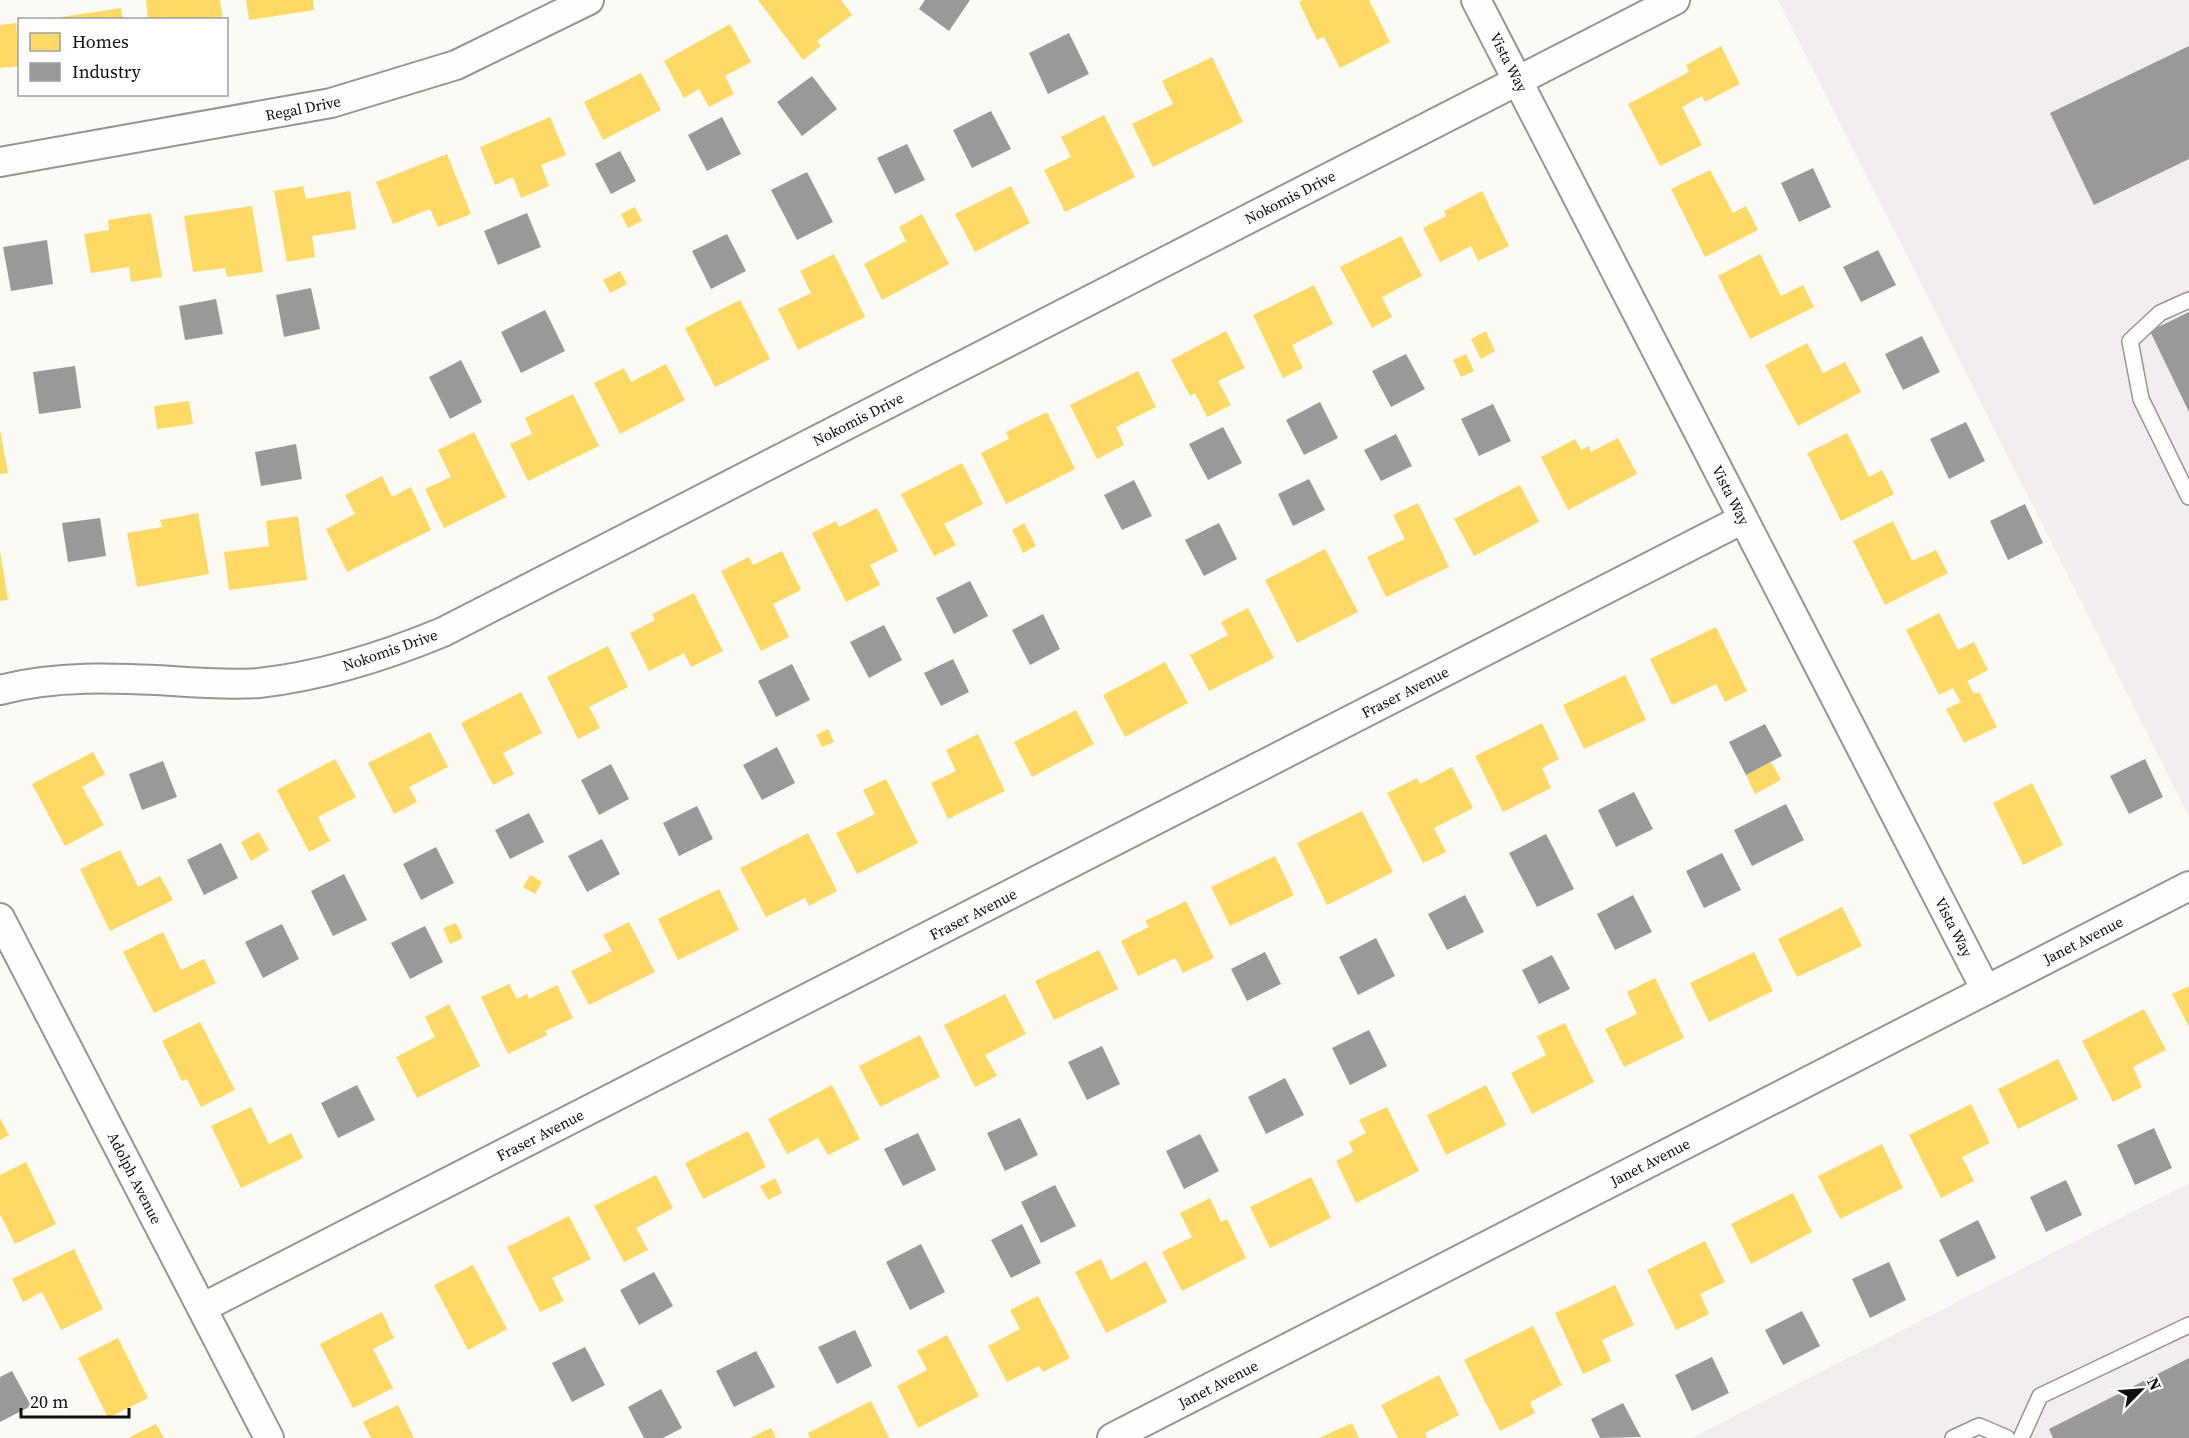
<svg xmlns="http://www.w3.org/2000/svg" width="2189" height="1438" font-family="'Source Serif 4',serif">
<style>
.industrial{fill:#f3edf1}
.homes{fill:#ffd966}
.industry{fill:#999}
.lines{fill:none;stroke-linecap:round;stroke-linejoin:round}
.lane-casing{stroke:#969592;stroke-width:18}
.street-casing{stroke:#969592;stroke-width:32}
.lane{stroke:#fffefd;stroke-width:15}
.street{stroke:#fffefd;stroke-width:28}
.labels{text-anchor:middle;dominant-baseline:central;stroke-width:6;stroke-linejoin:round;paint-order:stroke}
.street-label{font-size:15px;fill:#0f0f0f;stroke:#fff}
</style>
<rect width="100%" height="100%" fill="#fcfaf4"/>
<g class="industrial">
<polygon points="1778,0 2189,0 2189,816"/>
<polygon points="2189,1183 2189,1438 1692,1438"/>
</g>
<g class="homes">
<polygon points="146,0 220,0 223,20 148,20"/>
<polygon points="246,0 313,0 314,10 249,20"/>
<polygon points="758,0 841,0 852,15 817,41 821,46 803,60"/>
<polygon points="1303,0 1369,0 1390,42 1340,68 1324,37 1317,40 1299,2"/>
<polygon points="121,8 123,20 55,20 55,18"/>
<polygon points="16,23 20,66 0,68 0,25"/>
<polygon points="730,24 751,62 725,76 734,94 709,107 699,89 684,98 664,61"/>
<polygon points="1721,46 1740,84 1705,102 1702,96 1682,107 1702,145 1660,166 1628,104 1689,72 1686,65"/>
<polygon points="1212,57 1243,122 1153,167 1132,124 1173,104 1162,81"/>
<polygon points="641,73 661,110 603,140 584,102"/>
<polygon points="1104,115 1135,177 1065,212 1044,170 1071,157 1061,137"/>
<polygon points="550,117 566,155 541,165 549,186 521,198 513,177 495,185 480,147"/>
<polygon points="447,154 471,214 438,227 430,209 393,224 376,182"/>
<polygon points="1710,170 1733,213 1746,206 1758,230 1705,257 1671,189"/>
<polygon points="303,186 306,199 350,191 356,229 312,236 315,257 287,262 274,191"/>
<polygon points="1011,186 1030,223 975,252 955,214"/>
<polygon points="1482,191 1509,246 1478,261 1471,246 1440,262 1423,228 1446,216 1444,211"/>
<polygon points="252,206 263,272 227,277 225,268 193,272 184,216"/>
<polygon points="635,207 642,221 628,228 621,214"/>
<polygon points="151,213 162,277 131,282 129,267 91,273 84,234 109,230 108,220"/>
<polygon points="922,214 949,264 882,300 864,264 906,241 899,227"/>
<polygon points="1401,236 1422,276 1382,297 1392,317 1372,328 1340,267"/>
<polygon points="834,254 865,317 798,350 778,309 811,293 800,271"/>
<polygon points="1760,254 1781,296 1803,285 1814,307 1750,339 1718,276"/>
<polygon points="620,271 627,284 610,293 603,280"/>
<polygon points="1314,285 1333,324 1292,345 1303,368 1283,378 1253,315"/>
<polygon points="740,300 770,359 715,387 685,328"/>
<polygon points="1226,331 1245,368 1218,381 1231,405 1207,417 1195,393 1190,396 1171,360"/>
<polygon points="1486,331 1495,351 1481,359 1471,339"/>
<polygon points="1807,343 1823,373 1845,362 1861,392 1798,426 1765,365"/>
<polygon points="1466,354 1474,371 1461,377 1453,360"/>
<polygon points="666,364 685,400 620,434 594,383 624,368 631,382"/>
<polygon points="1138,371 1156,407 1116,427 1124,445 1097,459 1070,405"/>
<polygon points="573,394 599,446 528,481 510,444 532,434 525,418"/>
<polygon points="189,401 193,424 157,429 154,406"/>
<polygon points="1047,412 1075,469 1006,504 981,453 1009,439 1006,432"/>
<polygon points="0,430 8,473 0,474"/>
<polygon points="474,432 506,497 444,528 425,489 451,477 438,450"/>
<polygon points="1847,433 1869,477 1882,470 1894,494 1841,521 1807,453"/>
<polygon points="1618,438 1637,474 1568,510 1541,457 1575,439 1581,450 1589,446 1591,452"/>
<polygon points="962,463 983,504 944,524 956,545 934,556 901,494"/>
<polygon points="382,476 392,497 411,487 431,530 347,572 326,529 355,514 345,495"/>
<polygon points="1520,485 1539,522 1474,556 1454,519"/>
<polygon points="1418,503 1449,567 1386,597 1367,557 1405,539 1393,515"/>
<polygon points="877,508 898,551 870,565 880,585 846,602 812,533 836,521 839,527"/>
<polygon points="198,513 209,574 137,587 127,533 162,527 160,520"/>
<polygon points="298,516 307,580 229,590 224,552 269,546 266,521"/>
<polygon points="1893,521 1912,561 1936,550 1948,573 1885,605 1853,541"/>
<polygon points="1024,523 1036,546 1023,553 1012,530"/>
<polygon points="1325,549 1358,612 1297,643 1265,580"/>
<polygon points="0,551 8,600 0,601"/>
<polygon points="782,551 801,590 773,604 789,637 761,651 721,571 749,557 753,565"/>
<polygon points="694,593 723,651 691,667 684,653 649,671 630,633 655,620 652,614"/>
<polygon points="1248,608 1274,658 1209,691 1190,655 1228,635 1221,622"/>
<polygon points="1939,613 1958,650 1974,642 1988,670 1967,681 1974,694 1979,692 1997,727 1964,743 1946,709 1961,702 1953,688 1939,695 1906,630"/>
<polygon points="1716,627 1747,691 1725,702 1716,684 1672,705 1650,659"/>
<polygon points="608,646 628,687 589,707 600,728 578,739 547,677"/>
<polygon points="1165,662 1188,703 1125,737 1103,695"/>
<polygon points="1625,675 1646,720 1584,749 1563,705"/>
<polygon points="521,692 542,733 503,753 514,774 493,785 461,723"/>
<polygon points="1076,710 1094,744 1032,777 1014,742"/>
<polygon points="1542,723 1559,759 1542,768 1551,788 1503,812 1475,756"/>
<polygon points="828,729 834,742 822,747 816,735"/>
<polygon points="430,732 448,767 409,787 417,802 394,814 368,763"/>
<polygon points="978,734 1005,791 948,819 931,783 956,771 946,750"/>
<polygon points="93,752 105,774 82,787 104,825 65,846 32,784"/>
<polygon points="335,759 356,797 318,817 330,841 309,852 277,790"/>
<polygon points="1771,762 1781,780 1755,794 1746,775"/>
<polygon points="1452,767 1473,808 1434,828 1446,852 1423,863 1387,793 1417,778 1420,784"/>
<polygon points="886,779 918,843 857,874 836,833 875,814 863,790"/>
<polygon points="2032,783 2063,845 2023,865 1993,803"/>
<polygon points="1362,811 1393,872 1327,905 1297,843"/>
<polygon points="259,832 269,850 251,861 241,842"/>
<polygon points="808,833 837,891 809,906 805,898 766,917 740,868"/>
<polygon points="120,850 138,887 160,876 173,900 110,931 80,869"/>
<polygon points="1275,856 1294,895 1230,926 1211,887"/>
<polygon points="530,875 542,882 535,894 523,887"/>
<polygon points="719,889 739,930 678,960 658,919"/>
<polygon points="1186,901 1214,958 1183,973 1175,958 1138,976 1121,941 1149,927 1145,921"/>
<polygon points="1842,907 1862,946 1797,977 1778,939"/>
<polygon points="629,922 655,972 589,1005 571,971 612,951 603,935"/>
<polygon points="456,923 463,938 450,944 443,928"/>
<polygon points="163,932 181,970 204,959 216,983 154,1013 123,952"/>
<polygon points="1099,950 1118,989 1054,1020 1035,981"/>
<polygon points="1754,952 1773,991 1709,1022 1690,983"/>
<polygon points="1655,978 1684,1038 1624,1067 1605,1029 1637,1014 1627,992"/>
<polygon points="509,984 517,999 527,994 529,999 557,985 573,1018 545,1031 547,1035 508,1054 481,997"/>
<polygon points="2189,986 2189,1027 2172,994"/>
<polygon points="1005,994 1026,1034 985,1055 997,1076 975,1087 944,1025"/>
<polygon points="449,1004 480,1066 417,1098 396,1057 435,1037 425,1017"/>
<polygon points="2144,1009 2166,1050 2133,1067 2142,1087 2113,1102 2082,1041"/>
<polygon points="200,1022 235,1090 201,1107 187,1079 182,1081 162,1041"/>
<polygon points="1565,1023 1594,1082 1532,1114 1511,1073 1546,1055 1537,1036"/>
<polygon points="920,1035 940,1077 880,1107 859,1066"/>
<polygon points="2058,1059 2078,1099 2018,1129 1998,1089"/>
<polygon points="832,1085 860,1139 828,1155 818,1138 787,1154 768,1119"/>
<polygon points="1486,1085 1506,1125 1446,1155 1427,1115"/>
<polygon points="1971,1104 1990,1143 1962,1157 1974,1181 1941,1198 1909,1135"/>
<polygon points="251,1107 269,1144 291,1133 303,1158 241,1188 211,1126"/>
<polygon points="1387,1107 1419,1171 1356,1203 1336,1161 1353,1152 1349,1142 1366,1133 1359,1120"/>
<polygon points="0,1118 9,1135 0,1140"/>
<polygon points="748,1131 766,1167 703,1199 685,1163"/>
<polygon points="1882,1144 1903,1188 1840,1219 1818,1176"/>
<polygon points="26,1162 56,1224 15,1244 0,1214 0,1175"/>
<polygon points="656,1175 673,1208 636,1228 648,1250 624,1262 594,1206"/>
<polygon points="1311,1177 1331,1218 1270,1248 1250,1207"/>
<polygon points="775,1178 782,1193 768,1200 760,1186"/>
<polygon points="1793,1193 1812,1232 1751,1264 1731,1224"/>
<polygon points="1210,1198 1221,1222 1227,1219 1246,1258 1182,1291 1162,1252 1192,1237 1180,1213"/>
<polygon points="569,1216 591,1259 552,1278 564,1301 540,1312 507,1247"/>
<polygon points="1705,1241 1725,1282 1700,1294 1709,1314 1676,1330 1647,1270"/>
<polygon points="74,1249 103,1309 61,1330 42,1292 23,1302 12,1279"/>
<polygon points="1101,1259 1111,1280 1146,1261 1167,1302 1106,1333 1075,1272"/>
<polygon points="473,1265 507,1329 468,1350 434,1285"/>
<polygon points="1615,1285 1634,1325 1602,1340 1611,1361 1583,1374 1555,1313"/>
<polygon points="1038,1296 1070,1358 1043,1372 1039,1366 1007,1382 988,1346 1020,1329 1010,1310"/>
<polygon points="382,1312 394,1338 373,1349 393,1388 353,1408 320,1344"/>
<polygon points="1533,1326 1562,1385 1530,1402 1535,1413 1500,1431 1464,1360"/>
<polygon points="947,1335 979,1396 918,1428 897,1386 927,1370 917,1351"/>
<polygon points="118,1338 148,1398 108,1418 78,1358"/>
<polygon points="1439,1375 1459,1415 1425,1433 1427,1438 1398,1438 1381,1405"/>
<polygon points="871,1401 889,1438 810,1438 808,1433"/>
<polygon points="398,1405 414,1438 371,1438 363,1422"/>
<polygon points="1352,1423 1359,1438 1319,1438"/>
<polygon points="156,1424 164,1438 128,1438"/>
<polygon points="771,1428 776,1438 750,1438"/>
</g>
<g class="industry">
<polygon points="925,0 970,0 949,31 919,9"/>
<polygon points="1069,33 1089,74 1048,94 1029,53"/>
<polygon points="2189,46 2189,159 2094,205 2050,113"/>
<polygon points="812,76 837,109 802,136 777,102"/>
<polygon points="991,111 1011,149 972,168 953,130"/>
<polygon points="722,117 741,154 707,171 688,135"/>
<polygon points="907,144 925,180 895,194 877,158"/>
<polygon points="620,151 636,181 611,194 595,164"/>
<polygon points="1813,168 1831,207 1799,222 1781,183"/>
<polygon points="807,172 833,222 797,240 771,190"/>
<polygon points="527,213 541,247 498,265 484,231"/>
<polygon points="727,234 746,271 711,289 692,251"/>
<polygon points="47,240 53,284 11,291 3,247"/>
<polygon points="1878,250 1896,285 1861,302 1843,267"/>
<polygon points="311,288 320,329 284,337 276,295"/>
<polygon points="216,299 223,334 185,340 179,306"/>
<polygon points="545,310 565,351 521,373 501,332"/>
<polygon points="2189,312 2189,412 2150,331"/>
<polygon points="1922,336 1940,372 1903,390 1885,354"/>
<polygon points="1406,354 1425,389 1391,407 1372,371"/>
<polygon points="461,360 482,402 450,419 429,377"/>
<polygon points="75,366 81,408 39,414 33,372"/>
<polygon points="1320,402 1338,438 1304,455 1286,420"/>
<polygon points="1493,404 1511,441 1479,456 1461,419"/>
<polygon points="1966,422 1985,461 1949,479 1930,439"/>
<polygon points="1223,427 1242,463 1208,480 1189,444"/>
<polygon points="1396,434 1412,466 1381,481 1364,450"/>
<polygon points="296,444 302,479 261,486 255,452"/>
<polygon points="1309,479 1325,510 1293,526 1278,494"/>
<polygon points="1134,480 1152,516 1122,530 1104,495"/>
<polygon points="2025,504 2043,543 2008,560 1990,521"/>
<polygon points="100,518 106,556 68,562 62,523"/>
<polygon points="1219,523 1237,559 1204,576 1185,540"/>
<polygon points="970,581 988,616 954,634 936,598"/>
<polygon points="1043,614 1060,649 1030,665 1012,630"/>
<polygon points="884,625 902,660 869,678 850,642"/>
<polygon points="953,659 969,692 941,706 924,673"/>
<polygon points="792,664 810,700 776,717 758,681"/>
<polygon points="1765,724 1782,756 1746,775 1729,742"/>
<polygon points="777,747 795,783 762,800 743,765"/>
<polygon points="2145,759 2163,797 2129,814 2110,776"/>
<polygon points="163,761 177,797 142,810 129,774"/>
<polygon points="611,764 629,799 599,815 581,780"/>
<polygon points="1634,792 1653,829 1616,847 1598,810"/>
<polygon points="1786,804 1804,840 1752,866 1734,830"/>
<polygon points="697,806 713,839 679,856 663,823"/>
<polygon points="529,813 544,842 510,859 495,830"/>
<polygon points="1546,834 1574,889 1537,907 1509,853"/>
<polygon points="602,839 620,874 587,892 568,856"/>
<polygon points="221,843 238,878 204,895 187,860"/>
<polygon points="436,847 454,883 421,900 403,864"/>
<polygon points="1722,853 1741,890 1704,908 1686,871"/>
<polygon points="344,874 367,920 333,936 311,891"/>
<polygon points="1465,895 1484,932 1447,950 1428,914"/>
<polygon points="1633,895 1652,932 1615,950 1597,914"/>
<polygon points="282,924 299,959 263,978 245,942"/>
<polygon points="425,926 443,962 410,979 391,943"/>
<polygon points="1376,938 1395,976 1358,995 1339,957"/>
<polygon points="1265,952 1281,984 1247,1001 1231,969"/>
<polygon points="1552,955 1570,989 1539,1004 1522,970"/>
<polygon points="1369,1030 1387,1066 1350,1085 1332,1048"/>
<polygon points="1102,1046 1120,1084 1087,1100 1068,1062"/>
<polygon points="1285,1078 1304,1115 1266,1134 1248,1097"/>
<polygon points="357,1085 375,1120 338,1138 321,1103"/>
<polygon points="1020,1118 1038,1155 1005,1171 987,1133"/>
<polygon points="2154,1128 2172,1168 2135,1185 2117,1145"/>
<polygon points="918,1133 936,1170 903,1186 884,1149"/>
<polygon points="1200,1134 1219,1171 1184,1189 1166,1151"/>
<polygon points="2066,1180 2082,1215 2046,1232 2030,1197"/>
<polygon points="1055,1185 1076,1226 1041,1243 1021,1202"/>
<polygon points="1978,1220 1996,1258 1957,1277 1939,1240"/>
<polygon points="1022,1224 1041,1263 1011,1278 991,1240"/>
<polygon points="921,1244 945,1292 910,1310 886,1262"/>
<polygon points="1889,1262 1906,1300 1870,1318 1852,1279"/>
<polygon points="654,1272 673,1306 639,1325 620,1290"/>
<polygon points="1802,1311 1820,1346 1783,1365 1765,1330"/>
<polygon points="855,1330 872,1366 837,1384 818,1347"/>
<polygon points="585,1347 605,1385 572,1402 552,1363"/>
<polygon points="756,1351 775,1387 734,1407 716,1371"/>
<polygon points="1712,1357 1729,1393 1692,1411 1675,1375"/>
<polygon points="2189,1358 2189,1438 2053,1438 2049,1429"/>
<polygon points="12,1371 31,1406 0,1422 0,1377"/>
<polygon points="661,1389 682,1428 663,1438 644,1438 628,1407"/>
<polygon points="1623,1403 1641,1437 1600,1438 1591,1419"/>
</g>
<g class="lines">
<defs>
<g id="lane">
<polyline points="2189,300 2160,313 2130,341 2141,399 2189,497"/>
<polyline points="1953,1438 1979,1426 2007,1438"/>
<polyline points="2021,1438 2040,1396 2189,1325"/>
</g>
<g id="street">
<polyline points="1476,0 1986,990"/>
<polyline points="0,162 331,103 456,65 589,0"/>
<path d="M0,690C56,675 115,678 172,681C201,683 230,685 259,683C322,676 385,656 443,632L1675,0"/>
<polyline points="0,918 269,1438"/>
<polyline points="202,1308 1743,519"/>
<polyline points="1112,1438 2189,886"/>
</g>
</defs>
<use href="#lane" class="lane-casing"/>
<use href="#street" class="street-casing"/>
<use href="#lane" class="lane"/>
<use href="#street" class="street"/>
</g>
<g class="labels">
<g class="street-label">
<text transform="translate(1509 62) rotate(63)">Vista Way</text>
<text transform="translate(303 108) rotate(-11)">Regal Drive</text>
<text transform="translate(1290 197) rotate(-27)">Nokomis Drive</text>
<text transform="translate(858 419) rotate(-27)">Nokomis Drive</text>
<text transform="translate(1731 495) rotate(63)">Vista Way</text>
<text transform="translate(390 650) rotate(-19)">Nokomis Drive</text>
<text transform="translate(1405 692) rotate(-27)">Fraser Avenue</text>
<text transform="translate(973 914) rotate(-27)">Fraser Avenue</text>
<text transform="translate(1954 927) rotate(63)">Vista Way</text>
<text transform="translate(2083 940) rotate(-27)">Janet Avenue</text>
<text transform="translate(540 1135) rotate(-27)">Fraser Avenue</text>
<text transform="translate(1650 1162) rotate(-27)">Janet Avenue</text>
<text transform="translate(135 1178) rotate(63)">Adolph Avenue</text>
<text transform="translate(1218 1384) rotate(-27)">Janet Avenue</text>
</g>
</g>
<rect x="18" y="18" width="210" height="78" fill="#ffffff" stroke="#9f9f9f" stroke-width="1.5"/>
<rect x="30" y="33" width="30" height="18" fill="#ffd966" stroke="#9f9f9f" stroke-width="1.5"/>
<text x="72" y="48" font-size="18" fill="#0f0f0f">Homes</text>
<rect x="30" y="63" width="30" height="18" fill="#999999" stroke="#9f9f9f" stroke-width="1.5"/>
<text x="72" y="78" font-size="18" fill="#0f0f0f">Industry</text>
<g transform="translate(2141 1390) rotate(65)" stroke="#ffffff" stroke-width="4.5" paint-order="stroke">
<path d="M0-4.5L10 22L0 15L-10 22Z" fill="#0f0f0f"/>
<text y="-9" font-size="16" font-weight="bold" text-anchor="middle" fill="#0f0f0f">N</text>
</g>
<path d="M21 1408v9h108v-9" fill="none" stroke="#0f0f0f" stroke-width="3"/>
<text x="30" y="1408" font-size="18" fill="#0f0f0f" stroke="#ffffff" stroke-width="4.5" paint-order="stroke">20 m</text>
</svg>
